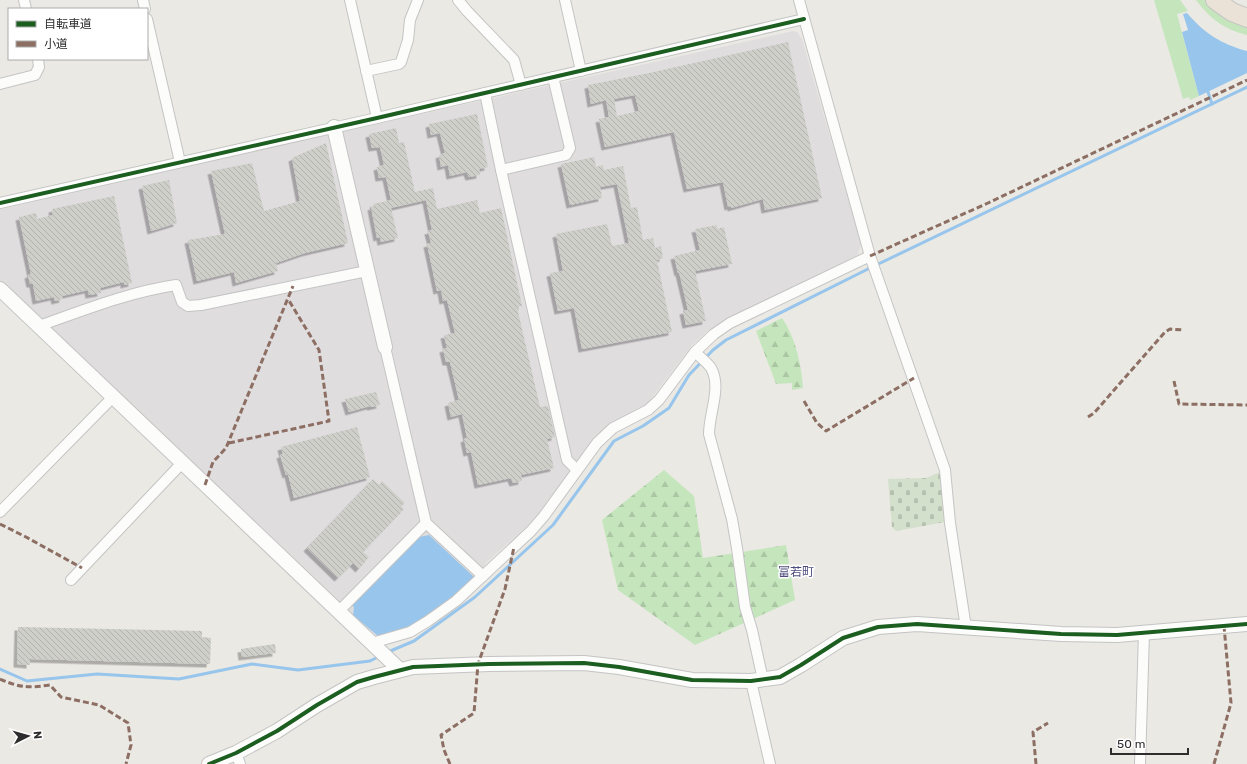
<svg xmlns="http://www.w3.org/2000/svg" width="1247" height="764" font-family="Rubik,'Noto Sans JP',sans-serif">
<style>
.industrial{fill:#e0dddf}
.grass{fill:#c5e6bd}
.forest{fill:url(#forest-firs)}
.cemetery{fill:url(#cemetery-stones)}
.water{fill:#97c5ec}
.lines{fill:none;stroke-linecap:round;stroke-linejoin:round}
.stream{stroke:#97c5ec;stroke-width:3}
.building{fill:url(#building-back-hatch);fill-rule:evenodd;filter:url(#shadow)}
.street-casing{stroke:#c4c4c4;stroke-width:12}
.secondary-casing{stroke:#c4c4c4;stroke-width:16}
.highway-casing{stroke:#c6c5c3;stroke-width:20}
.street{stroke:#fcfcfb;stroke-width:10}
.secondary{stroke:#fcfcfb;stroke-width:14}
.highway{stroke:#eae2d6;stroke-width:18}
.quiet{stroke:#8d6e63;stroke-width:3;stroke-dasharray:6 3;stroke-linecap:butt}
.cycleway-casing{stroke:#fff;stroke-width:6}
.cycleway{stroke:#1b5e20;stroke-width:4}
.labels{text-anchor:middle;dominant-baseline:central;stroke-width:3;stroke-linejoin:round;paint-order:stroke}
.quarter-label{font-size:12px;fill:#4e4d7f;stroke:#fff}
</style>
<defs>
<pattern id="forest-firs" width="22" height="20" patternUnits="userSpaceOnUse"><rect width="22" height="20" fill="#c5e6bd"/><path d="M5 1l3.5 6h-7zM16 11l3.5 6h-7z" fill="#aac6a3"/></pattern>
<pattern id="cemetery-stones" width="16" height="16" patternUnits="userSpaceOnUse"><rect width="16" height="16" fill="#d3e0cb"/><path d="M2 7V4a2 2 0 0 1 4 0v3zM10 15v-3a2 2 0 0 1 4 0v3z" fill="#b5c0af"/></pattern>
<pattern id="building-back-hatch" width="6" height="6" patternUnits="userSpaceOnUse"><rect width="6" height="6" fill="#cfcfca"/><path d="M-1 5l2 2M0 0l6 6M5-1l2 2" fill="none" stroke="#b2b2ae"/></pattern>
<filter id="shadow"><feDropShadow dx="-3.5" dy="3.5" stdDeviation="0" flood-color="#0004"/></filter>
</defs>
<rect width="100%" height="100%" fill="#eae9e4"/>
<polygon class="industrial" points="793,31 797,32 802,39 861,244 858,255 736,314 708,331 693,344 648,403 594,438 542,509 527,526 487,562 475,578 427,618 378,637 352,616 0,282 0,208"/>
<g class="grass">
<polygon points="1154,0 1180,0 1188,11 1177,14 1199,96 1190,100 1189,97 1183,99"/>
<path d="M1196,0H1205L1216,10L1247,25V35C1225,30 1209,18 1196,0Z"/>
</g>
<g class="forest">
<path d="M782,318C795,336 802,366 803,388L792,390V383L776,384L756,331Z"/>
<polygon points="664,470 694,496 703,558 786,545 795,600 695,645 618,590 602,520"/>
</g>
<polygon class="cemetery" points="940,472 943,492 945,522 896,531 892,527 888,479 926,478"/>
<g class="water">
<path d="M1187,13C1204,33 1221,44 1247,51V73L1199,96L1182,32L1188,30L1183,14Z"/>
<path d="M429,535L475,578C454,596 434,617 408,628C399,632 388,634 378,636L353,615L354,607L352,606L419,537Z"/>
</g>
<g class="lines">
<g class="stream">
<polyline points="1207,89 1212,104"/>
<polyline points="388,652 414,641 475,597 553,525 614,441 643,426 669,408 689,375 713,350 726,340 870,268 1247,87"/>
<polyline points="0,669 27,681 97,674 179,679 252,664 298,670 370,661 380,656"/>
</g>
</g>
<g class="building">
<path d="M788,42L822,198L765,210L763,199L731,208V206L728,207L723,182L687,189L674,132L605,147L599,119L609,117L606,100L591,104L588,85L649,73ZM635,95L639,111L617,116L614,99Z"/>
<polygon points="477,114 488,167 479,169 480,175 469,177 467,172 450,176 448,165 441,167 439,155 445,153 440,133 431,135 429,124"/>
<polygon points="396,128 399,143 404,142 415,192 433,188 437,209 477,200 480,213 501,208 522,306 517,307 540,407 548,406 555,437 547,439 554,468 521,475 522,481 513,483 511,478 478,485 471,452 467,453 464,439 467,438 462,414 451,417 448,403 459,400 450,362 446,362 443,349 447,348 444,335 455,333 447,300 443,301 441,290 437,291 427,244 431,243 428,231 432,230 426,200 391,208 398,238 381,242 380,237 377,238 371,207 374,206 373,204 391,200 386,177 379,178 377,167 384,165 380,147 372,148 369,134"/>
<polygon points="326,143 348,243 305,253 276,263 278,271 236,283 234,272 197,281 188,240 225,234 211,171 252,163 264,211 300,201 292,158"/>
<polygon points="594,157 596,167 603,165 604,170 623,166 631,208 637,207 643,240 653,238 655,248 661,246 663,258 657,260 672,332 582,349 574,308 558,311 550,273 563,271 556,234 607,224 612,246 629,243 617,184 600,187 602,198 570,205 561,164"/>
<polygon points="169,180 177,223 151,231 142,186"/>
<polygon points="114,196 132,283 124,285 124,282 100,288 101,293 89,295 88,290 62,296 63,299 55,301 54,297 36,301 33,284 30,284 28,275 31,274 19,217 36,213 37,219 53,215 52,209"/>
<polygon points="717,225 717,229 724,227 732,264 695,271 706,321 686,325 683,311 688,310 679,272 678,273 674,256 700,250 695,229"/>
<polygon points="376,392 380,405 371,407 370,406 349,412 345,399"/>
<polygon points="357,427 370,477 294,498 288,474 286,475 280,455 283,454 281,447"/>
<polygon points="373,479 379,485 382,481 405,503 401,506 404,509 363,552 369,557 359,569 353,563 338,578 307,548"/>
<polygon points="18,627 202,631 202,637 211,638 210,664 30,659 30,665 17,664"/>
<polygon points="275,644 276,653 242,657 241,649"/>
</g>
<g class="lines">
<defs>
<g id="street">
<polyline points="24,0 26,9"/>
<polyline points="143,0 145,9"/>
<polyline points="350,0 377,118"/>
<polyline points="458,0 467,11 514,60 521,85"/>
<polyline points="565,0 581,71"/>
<polyline points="799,0 870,256 945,470 950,523 966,628"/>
<polyline points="147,19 180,162"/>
<polyline points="366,71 399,64 401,62 408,40 410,20 418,0"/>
<polyline points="0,84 35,75 39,67 38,59"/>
<polyline points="485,93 501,170 567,460 577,470"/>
<polyline points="501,170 566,155 570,148 553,77"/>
<polyline points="0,203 377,118 804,19"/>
<path d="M39,326C84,310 129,292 176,285L182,302L188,306L201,305L367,271"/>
<polyline points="385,347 426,523 483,576"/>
<path d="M695,352C700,357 707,362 711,368C722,387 709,413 709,434L732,519L737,548L745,607L752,630L763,680"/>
<polyline points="0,512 113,397"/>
<polyline points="71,580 182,463"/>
<polyline points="339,611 426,523"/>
<polyline points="372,643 410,632 428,621 456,601 531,531 544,516 597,443 613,428 648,410 659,400 695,352 714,334 730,323 870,256"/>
<polyline points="751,681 770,764"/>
<polyline points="236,753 240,764"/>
<polyline points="1140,764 1144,633"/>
</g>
<g id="secondary">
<polyline points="334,127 385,347"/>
<polyline points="0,289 400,670"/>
<polyline points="209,764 236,753 277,731 317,705 357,682 374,677 413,667 489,664 584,663 619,667 692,680 751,681 780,677 801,665 843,638 878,627 917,624 1061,634 1117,635 1247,624"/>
</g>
<polyline id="highway" points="1215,0 1232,12 1247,18"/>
</defs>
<use href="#street" class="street-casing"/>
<use href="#secondary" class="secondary-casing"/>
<use href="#highway" class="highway-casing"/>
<use href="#street" class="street"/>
<use href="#secondary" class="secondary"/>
<use href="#highway" class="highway"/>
<g class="quiet">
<polyline points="870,256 988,203 1247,80"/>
<polyline points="1174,381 1179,404 1247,405"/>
<polyline points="804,401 817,423 826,431 914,378"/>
<polyline points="1088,417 1094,413 1165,332 1170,329 1183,330"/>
<polyline points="229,443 329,421 319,350 288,299"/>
<polyline points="205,485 213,462 226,448 293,286"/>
<polyline points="0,524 26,537 82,568"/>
<path d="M0,679C20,688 29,688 50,685L61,697L99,705L128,723L131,745L126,764"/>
<polyline points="450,764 444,750 441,735 474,713 478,664 505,589 514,547"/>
<polyline points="1036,764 1033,732 1048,723"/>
<polyline points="1214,764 1231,703 1224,626"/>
</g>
<defs>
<g id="cycleway">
<polyline points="0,203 377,118 804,19"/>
<polyline points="209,764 236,753 277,731 317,705 357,682 374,677 413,667 489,664 584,663 619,667 692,680 751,681 780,677 801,665 843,638 878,627 917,624 1061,634 1117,635 1247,624"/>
</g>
</defs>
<use href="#cycleway" class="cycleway-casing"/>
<use href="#cycleway" class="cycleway"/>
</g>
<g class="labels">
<g class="quarter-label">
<text x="796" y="572">富若町</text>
</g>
</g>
<rect x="8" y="8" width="140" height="52" fill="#ffffff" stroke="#ababab"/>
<rect x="16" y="21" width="20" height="6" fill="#1b5e20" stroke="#ababab"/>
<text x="44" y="28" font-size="12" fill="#2d2d2d">自転車道</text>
<rect x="16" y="41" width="20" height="6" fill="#8d6e63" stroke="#ababab"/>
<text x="44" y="48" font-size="12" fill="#2d2d2d">小道</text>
<g transform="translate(28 736) rotate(84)" stroke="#ffffff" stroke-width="3" paint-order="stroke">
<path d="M0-3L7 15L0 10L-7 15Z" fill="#2d2d2d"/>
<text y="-6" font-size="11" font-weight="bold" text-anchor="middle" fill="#2d2d2d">N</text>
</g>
<path d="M1111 748v6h77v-6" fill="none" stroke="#2d2d2d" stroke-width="2"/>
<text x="1117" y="748" font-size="12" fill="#2d2d2d" stroke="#ffffff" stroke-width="3" paint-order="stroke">50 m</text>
</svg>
